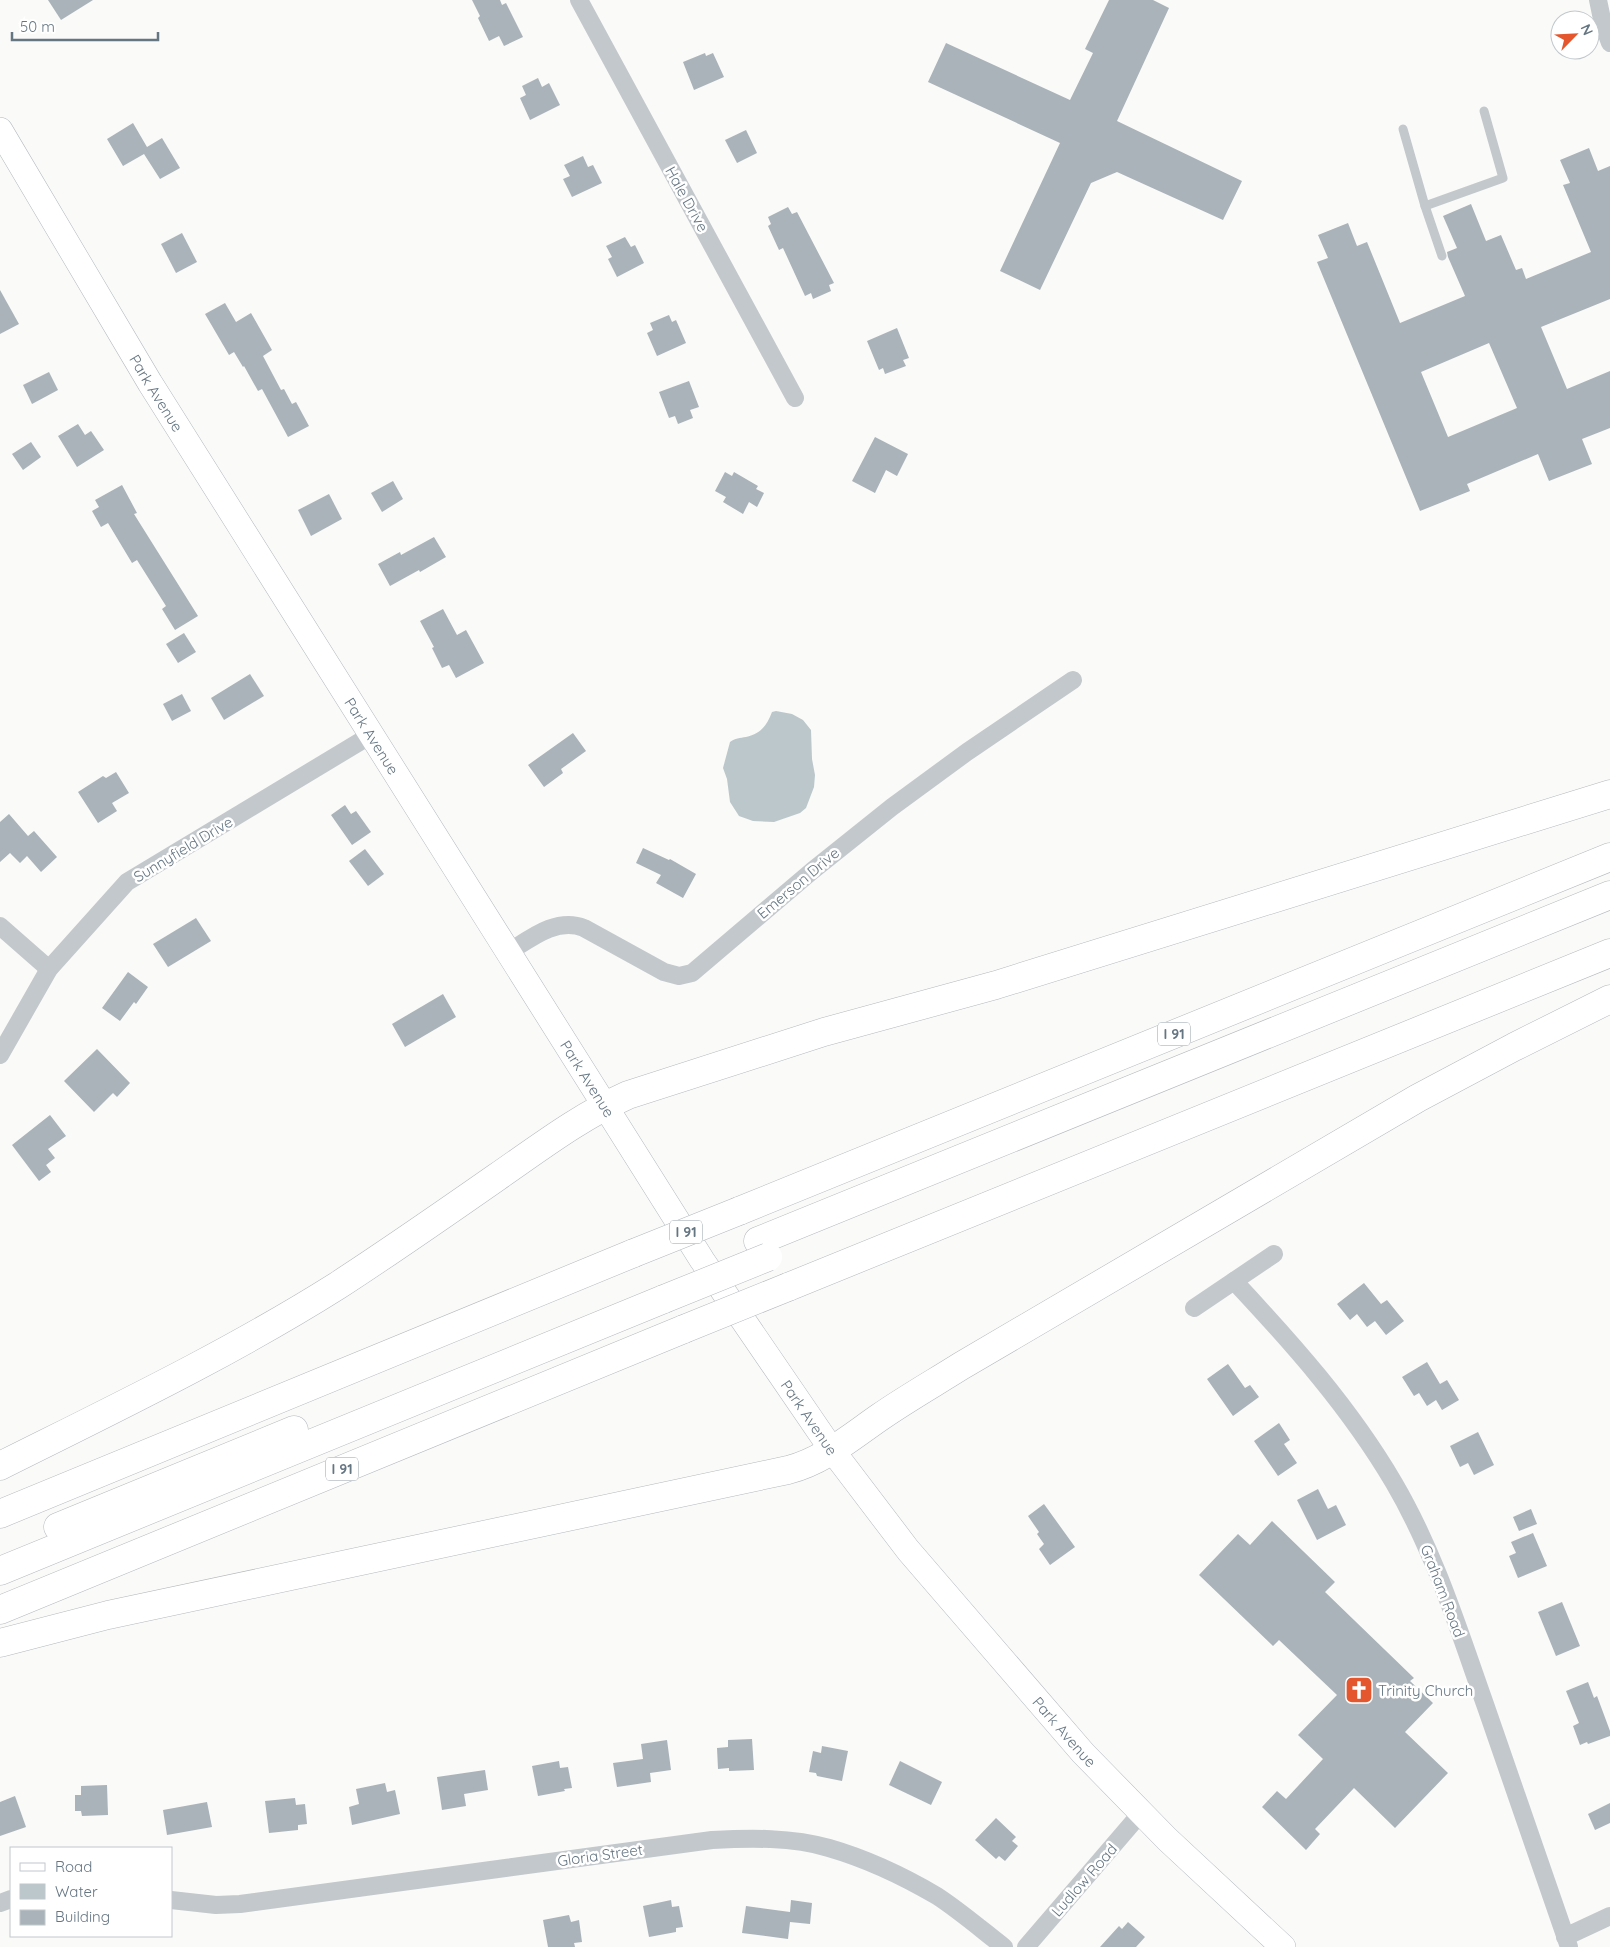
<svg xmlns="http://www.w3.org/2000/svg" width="1610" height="1947" font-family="Quicksand,sans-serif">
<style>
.water{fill:#bbc7cb}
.building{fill:#aab3b9;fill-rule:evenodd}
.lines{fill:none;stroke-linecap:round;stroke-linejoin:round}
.secondary-casing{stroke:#b3babf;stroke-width:26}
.motorway-casing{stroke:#b4b9bd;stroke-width:29}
.service{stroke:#c3c8cc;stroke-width:9}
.minor{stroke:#c3c8cc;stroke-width:18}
.secondary{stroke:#fff;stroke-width:25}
.motorway{stroke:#fff;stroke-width:28}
.motorway-bridge-casing{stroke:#b4b9bd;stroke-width:29;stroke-linecap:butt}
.motorway-bridge{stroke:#fff;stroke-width:28}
.labels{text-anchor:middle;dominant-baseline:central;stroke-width:5;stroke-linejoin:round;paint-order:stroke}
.shield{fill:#fff;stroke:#939fa8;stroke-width:1}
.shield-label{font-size:14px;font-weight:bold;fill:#657683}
.street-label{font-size:15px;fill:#657683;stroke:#fff}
.poi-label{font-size:15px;fill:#657683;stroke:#fff;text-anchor:start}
</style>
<rect width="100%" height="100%" fill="#fafaf8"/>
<path class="water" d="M776,711L792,714L803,720L811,730L812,759L815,775L814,787L806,808L800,813L774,822L753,821L739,816L730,802L727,779L723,768L730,742C735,738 740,738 746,737C761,734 767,725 772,712Z"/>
<g class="building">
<polygon points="48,0 93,0 61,20"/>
<polygon points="472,0 500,0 502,5 506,3 523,37 504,46 499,36 489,41 478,18 480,16"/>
<polygon points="1109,0 1153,0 1169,8 1117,121 1242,181 1223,220 1117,172 1091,183 1040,290 1000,271 1060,143 928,82 946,43 1070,100 1093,53 1085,49"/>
<polygon points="705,53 706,56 713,53 724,77 694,90 683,62"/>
<polygon points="538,78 542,87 549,83 560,105 530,120 520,98 526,95 522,86"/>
<polygon points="133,123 147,147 162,138 180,168 160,179 144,154 123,166 107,139"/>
<polygon points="746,130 757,153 737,163 725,140"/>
<path d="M1589,148L1598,171L1610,166V299L1541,327L1567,389L1610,371V428L1582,439L1592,464L1549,481L1538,454L1467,484L1470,491L1420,511L1317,262L1328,258L1318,235L1348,223L1357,246L1367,242L1400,323L1465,296L1448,257L1447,252L1457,248L1443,216L1471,204L1486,241L1501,235L1516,270L1522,268L1526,279L1591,252L1563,185L1570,183L1560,160ZM1489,343L1517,408L1448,437L1421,372Z"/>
<polygon points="583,156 588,167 593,165 602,183 572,197 563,179 570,176 564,165"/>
<polygon points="788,207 792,214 797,212 834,283 829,285 831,291 813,299 811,293 805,296 783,248 779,250 768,226 771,224 768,217"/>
<polygon points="182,233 197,262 176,273 161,244"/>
<polygon points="625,237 631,247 635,245 644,263 617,277 608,259 612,257 606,246"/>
<polygon points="0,290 19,324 0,334"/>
<polygon points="225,303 236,322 251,313 272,350 263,356 281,390 284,389 292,404 296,402 309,426 288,437 262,389 258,391 244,366 243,367 234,352 229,355 205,314"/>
<polygon points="669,315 672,322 676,320 686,343 657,356 647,333 653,330 650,323"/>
<polygon points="897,328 909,358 903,360 906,366 885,374 883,368 879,370 867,341"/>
<polygon points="49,372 58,390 32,404 23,385"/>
<polygon points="689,381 699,407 690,410 693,418 678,424 675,416 669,418 659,392"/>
<polygon points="78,424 85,435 91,431 104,450 77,467 58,436"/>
<polygon points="875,437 908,454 897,476 886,470 875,493 852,481"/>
<polygon points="31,442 41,457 23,470 12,454"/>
<polygon points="725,472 732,476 734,472 758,486 756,489 764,493 757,507 749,502 743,514 723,502 726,497 715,491"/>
<polygon points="393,481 403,499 382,512 371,493"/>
<polygon points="122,485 137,513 134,514 198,616 175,630 162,609 166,606 137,560 132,563 108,523 101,527 92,511 99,507 95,500"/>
<polygon points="329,494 342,519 311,536 298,510"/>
<polygon points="434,537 446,557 420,572 419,570 390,586 378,564 400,552 401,555"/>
<polygon points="443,609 457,635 466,630 484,663 456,678 449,665 442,668 432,648 434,647 420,621"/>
<polygon points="184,633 196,652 178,663 166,644"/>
<polygon points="250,674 264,696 224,720 211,698"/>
<polygon points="182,694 191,711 172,721 163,704"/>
<polygon points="573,733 586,751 561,769 563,773 544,787 528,765"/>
<polygon points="116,772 129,793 112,803 117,811 98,823 78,792 103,776 106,778"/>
<polygon points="345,805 351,814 356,811 371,832 352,845 331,815"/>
<polygon points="9,814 28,836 34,831 57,857 41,872 27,856 20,863 10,853 0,862 0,822"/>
<polygon points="643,848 669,860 670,859 696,874 683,898 656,883 661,875 636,863"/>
<polygon points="365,849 384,874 368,886 349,861"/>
<polygon points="196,918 211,941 168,967 153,944"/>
<polygon points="128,972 148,987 136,1004 134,1002 120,1021 102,1008"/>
<polygon points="443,994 456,1017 405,1047 392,1024"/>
<polygon points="97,1049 130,1083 117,1097 113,1093 94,1112 64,1081"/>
<polygon points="50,1115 66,1136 48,1149 55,1158 46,1165 51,1172 39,1181 12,1145"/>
<polygon points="1364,1283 1381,1304 1387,1300 1404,1321 1386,1335 1375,1321 1367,1327 1357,1314 1350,1320 1337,1304"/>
<polygon points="1427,1362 1440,1384 1447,1380 1459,1400 1442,1410 1436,1400 1427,1406 1419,1393 1414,1396 1402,1377"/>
<polygon points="1228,1364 1245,1388 1250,1385 1259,1397 1233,1416 1207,1379"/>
<polygon points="1279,1423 1290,1440 1284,1444 1297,1463 1278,1476 1254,1441"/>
<polygon points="1478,1432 1494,1465 1474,1475 1468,1463 1460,1467 1450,1446"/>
<polygon points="1318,1489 1328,1509 1336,1505 1346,1525 1317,1540 1297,1500"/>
<polygon points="1044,1504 1075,1547 1050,1565 1039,1549 1044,1544 1037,1534 1039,1532 1028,1516"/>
<polygon points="1531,1509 1537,1524 1519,1531 1513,1517"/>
<polygon points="1272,1521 1335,1582 1325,1592 1414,1678 1410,1681 1433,1703 1405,1732 1448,1773 1395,1828 1354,1788 1315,1829 1320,1834 1306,1850 1262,1807 1277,1791 1286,1799 1323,1759 1298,1735 1337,1695 1279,1640 1273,1646 1199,1575 1238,1534 1250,1545"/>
<polygon points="1533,1533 1547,1566 1518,1578 1509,1556 1516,1553 1511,1542"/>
<polygon points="1562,1602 1580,1646 1556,1656 1538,1612"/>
<polygon points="1588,1682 1594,1698 1597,1696 1610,1731 1610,1736 1588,1744 1587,1742 1580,1745 1573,1726 1579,1723 1566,1691"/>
<polygon points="752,1739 754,1770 729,1771 729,1768 718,1769 717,1748 728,1747 728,1740"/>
<polygon points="667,1740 671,1770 650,1773 651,1782 617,1787 613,1763 643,1759 641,1744"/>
<polygon points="822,1746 848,1751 842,1781 817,1776 816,1773 809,1772 813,1751 821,1753"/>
<polygon points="559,1761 560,1768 568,1767 572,1788 564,1789 565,1791 538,1796 532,1766"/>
<polygon points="900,1761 942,1782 931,1805 889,1785"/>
<polygon points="485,1770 488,1790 464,1794 466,1806 442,1810 437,1777"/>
<polygon points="385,1783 387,1792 395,1790 400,1814 352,1825 349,1807 359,1804 356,1789"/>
<polygon points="107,1785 108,1815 82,1816 81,1811 75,1811 75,1795 81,1795 81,1786"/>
<polygon points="15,1796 26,1827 0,1836 0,1802"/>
<polygon points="295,1798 296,1805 305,1804 307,1824 298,1825 298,1830 269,1833 265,1801"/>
<polygon points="207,1802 212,1827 167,1835 163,1810"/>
<polygon points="1610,1803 1610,1823 1595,1830 1588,1814"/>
<polygon points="996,1818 1016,1837 1012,1841 1018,1846 1005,1861 999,1856 996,1859 975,1840"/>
<polygon points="671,1900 672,1907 679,1906 683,1927 676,1928 676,1932 649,1937 643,1906"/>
<polygon points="791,1900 812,1903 810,1924 790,1922 788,1939 742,1933 746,1906 790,1912"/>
<polygon points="569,1915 571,1922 579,1920 582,1942 574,1943 575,1947 548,1947 543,1920"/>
<polygon points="1128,1922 1145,1937 1136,1947 1100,1947 1119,1926 1122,1929"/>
</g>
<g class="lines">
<defs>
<g id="secondary">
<path id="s1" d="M0,130L150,383L702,1260L832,1450L908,1550L1083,1753L1167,1839L1283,1947"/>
</g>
<g id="motorway">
<polyline points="739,1211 1610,857"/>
<polyline points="758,1241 1610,895"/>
<polyline points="788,1287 1610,953"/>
<path d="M0,1466C114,1409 229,1354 337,1286C391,1251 444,1214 497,1177C539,1148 581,1116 628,1095L824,1032L996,985L1610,794"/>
<polyline points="0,1514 634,1253"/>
<polyline points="58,1527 294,1430"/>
<polyline points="0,1571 664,1299"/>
<polyline points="0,1610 684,1329"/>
<path d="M0,1643L108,1615L788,1470C823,1461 851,1437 880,1417C906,1399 934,1383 961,1366L1418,1098L1514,1047L1610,999"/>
</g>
</defs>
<use href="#secondary" class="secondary-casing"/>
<use href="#motorway" class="motorway-casing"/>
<g class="service">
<polyline points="1403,129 1425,206 1503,178 1484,111"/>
<polyline points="1425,206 1442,256"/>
</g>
<g class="minor">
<polyline points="579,0 795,398"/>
<polyline points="1598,0 1603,24 1610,43"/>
<polyline points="0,926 49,969"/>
<path d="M509,952C531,938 557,917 584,928L664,972L679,976L692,973L812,871L892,807L967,752L1073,680"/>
<polyline points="0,1055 49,969 127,882 371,735"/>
<path d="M1234,1281C1293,1344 1350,1408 1394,1483C1435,1553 1459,1631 1486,1707C1513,1787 1542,1867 1569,1947"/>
<polyline points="1194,1308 1274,1254"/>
<path d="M171,1900L216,1905L240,1904L712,1840C750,1838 792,1837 829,1848C867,1859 903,1876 937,1896C960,1911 982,1930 1004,1947"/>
<polyline points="0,1903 11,1899"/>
<polyline points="1565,1937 1610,1916"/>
<polyline points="1026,1947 1141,1813"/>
</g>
<use href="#secondary" class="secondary"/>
<use href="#motorway" class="motorway"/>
<defs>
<g id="motorway-bridge">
<polyline points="634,1253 739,1211"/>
<polyline points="664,1299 768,1257"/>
<polyline points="684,1329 788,1287"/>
</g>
</defs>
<use href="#motorway-bridge" class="motorway-bridge-casing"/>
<use href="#motorway-bridge" class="motorway-bridge"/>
</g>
<defs>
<symbol id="church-square" viewBox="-11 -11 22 22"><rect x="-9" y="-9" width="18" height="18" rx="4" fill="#e4572e" stroke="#fff"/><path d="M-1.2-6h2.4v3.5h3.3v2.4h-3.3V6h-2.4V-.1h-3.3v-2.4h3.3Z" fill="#fff"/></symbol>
</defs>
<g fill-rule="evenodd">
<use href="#church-square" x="1343" y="1674" width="32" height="32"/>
</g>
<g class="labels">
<g class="shield">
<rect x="1158" y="1022.5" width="32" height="23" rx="4"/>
<rect x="670" y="1220.5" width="32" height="23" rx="4"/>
<rect x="326" y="1457.5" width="32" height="23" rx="4"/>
</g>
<g class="shield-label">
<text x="1174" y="1034">I 91</text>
<text x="686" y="1232">I 91</text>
<text x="342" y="1469">I 91</text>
</g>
<g class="street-label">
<text transform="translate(687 199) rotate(61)">Hale Drive</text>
<text stroke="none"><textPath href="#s1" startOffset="306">Park Avenue</textPath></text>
<text stroke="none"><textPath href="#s1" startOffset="711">Park Avenue</textPath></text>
<text transform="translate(183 849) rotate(-31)">Sunnyfield Drive</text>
<text transform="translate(798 883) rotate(-40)">Emerson Drive</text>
<text stroke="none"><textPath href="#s1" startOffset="1116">Park Avenue</textPath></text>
<text stroke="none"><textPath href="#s1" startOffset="1521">Park Avenue</textPath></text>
<text transform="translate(1443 1591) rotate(69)">Graham Road</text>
<text stroke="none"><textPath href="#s1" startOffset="1926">Park Avenue</textPath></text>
<text transform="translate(600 1855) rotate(-8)">Gloria Street</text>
<text transform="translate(1084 1880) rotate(-49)">Ludlow Road</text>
</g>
<g class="poi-label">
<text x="1378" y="1690">Trinity Church</text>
</g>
</g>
<rect x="10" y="1847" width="162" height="90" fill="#ffffff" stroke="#c1c8cd"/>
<rect x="20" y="1863" width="25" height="8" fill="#ffffff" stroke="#c1c8cd"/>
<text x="55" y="1872" font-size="15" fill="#657683">Road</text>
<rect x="20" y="1884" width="25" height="15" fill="#bbc7cb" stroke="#c1c8cd"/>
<text x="55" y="1897" font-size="15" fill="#657683">Water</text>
<rect x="20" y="1910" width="25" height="15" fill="#aab3b9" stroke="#c1c8cd"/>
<text x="55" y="1922" font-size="15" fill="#657683">Building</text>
<g transform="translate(1575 35) rotate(66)"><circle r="24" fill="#ffffff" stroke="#c1c8cd"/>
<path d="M0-4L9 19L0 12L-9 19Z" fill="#e4572e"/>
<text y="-8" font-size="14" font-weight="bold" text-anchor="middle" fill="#657683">N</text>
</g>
<path d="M12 32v8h146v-8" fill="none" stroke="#657683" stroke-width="2.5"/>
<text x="20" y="32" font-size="15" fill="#657683" stroke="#ffffff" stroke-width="4" paint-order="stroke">50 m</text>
</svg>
